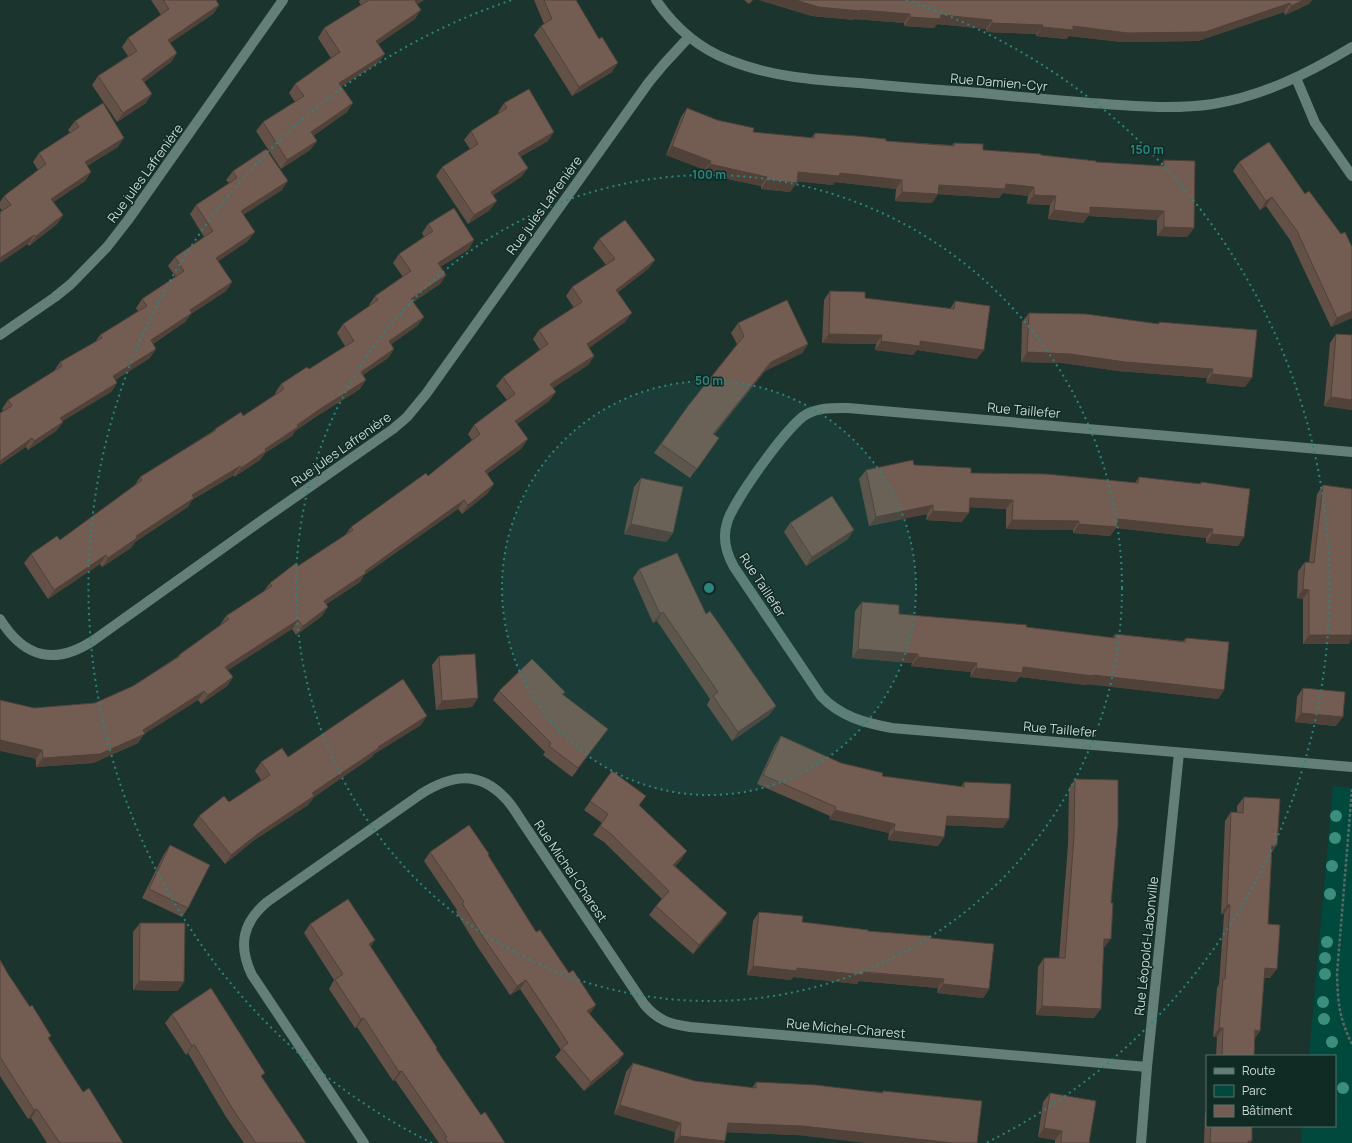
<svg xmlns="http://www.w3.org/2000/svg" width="1352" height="1143" font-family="Manrope,sans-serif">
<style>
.green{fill:#00493c}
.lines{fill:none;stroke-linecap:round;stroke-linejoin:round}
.path{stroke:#546a65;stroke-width:2.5;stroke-dasharray:3 2;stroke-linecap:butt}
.street{stroke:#647f77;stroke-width:10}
.tree{fill:#3c8e7c}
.wall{fill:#635047}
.shaded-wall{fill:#504139}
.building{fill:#735d52;stroke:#504139}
.ring{fill:none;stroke:#2b857d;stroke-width:2;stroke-dasharray:2 4}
.labels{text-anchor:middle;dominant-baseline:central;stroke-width:3;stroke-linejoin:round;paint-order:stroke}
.street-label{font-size:13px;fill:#c9d8d4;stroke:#102a24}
.centre{fill:#2b857d;stroke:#102a24;stroke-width:2}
.ring-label{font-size:12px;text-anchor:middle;font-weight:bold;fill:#2b857d;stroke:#102a24;stroke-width:3;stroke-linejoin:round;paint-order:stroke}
</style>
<rect width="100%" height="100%" fill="#1b342e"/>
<polygon class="green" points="1333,786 1352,788 1352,1143 1301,1143 1302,1126 1335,1126 1335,1056 1309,1056"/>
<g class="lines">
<path class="path" d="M1352,789L1337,974C1338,1004 1339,1017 1352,1044"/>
<g class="street">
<path d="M656,0C675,28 698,48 729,60C771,77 815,80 859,83C900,87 940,90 981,93C1018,97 1055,100 1091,103C1132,106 1173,110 1213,104C1263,96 1309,73 1352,47"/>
<polyline points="1296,78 1315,123 1352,176"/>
<polyline points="0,335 55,297 71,284 107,247 128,220 283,0"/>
<path d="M1352,452L848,408C834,408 820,407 807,414C789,423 732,503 727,523C722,539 726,553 734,567L821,696C841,717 865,723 892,728L1352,767"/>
<path d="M0,619C24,658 55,666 94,640L258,523L393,429L407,417L426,394L649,82L664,64L688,38"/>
<path d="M364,1143L252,975C238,946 242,923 267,902L421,794C451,775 478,770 505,798C512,805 517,814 523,823L644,1004C658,1021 670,1024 690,1027L1147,1067"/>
<polyline points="1141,1143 1147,1067 1179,753"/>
</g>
</g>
<g class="tree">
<circle cx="1336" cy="816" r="6"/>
<circle cx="1335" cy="838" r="6"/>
<circle cx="1332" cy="866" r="6"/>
<circle cx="1330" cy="894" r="6"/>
<circle cx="1327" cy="942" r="6"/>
<circle cx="1325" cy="958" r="6"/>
<circle cx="1325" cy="974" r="6"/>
<circle cx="1323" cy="1002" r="6"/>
<circle cx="1324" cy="1019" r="6"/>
<circle cx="1332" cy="1042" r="6"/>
<circle cx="1343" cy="1088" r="6"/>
</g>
<g class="wall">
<polygon points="151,0 216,0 219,5 213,14 170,43 177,53 171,62 144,82 146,103 117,122 92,85 98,76 128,56 122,47 128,38 161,15"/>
<polygon points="360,0 424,0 417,4 415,19 378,44 378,63 342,86 347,112 313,136 317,141 310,150 281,169 256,131 263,122 295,102 289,93 295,84 331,58 318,38 324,28 361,5 359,2"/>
<polygon points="534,0 576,0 612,72 572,96 534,35 541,26 544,24"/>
<polygon points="744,0 753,0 749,4"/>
<polygon points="759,0 1312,0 1309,4 1285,15 1284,12 1198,41 1122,42 1069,36 1066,39 1036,36 1036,34 986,32 986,29 937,24 934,28 904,26 904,23 854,19 854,20 812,16"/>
<polygon points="504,103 548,141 520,157 528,168 521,177 493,195 490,210 468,224 436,176 442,167 470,149 464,140 471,131 499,114 498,112"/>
<polygon points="687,108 717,120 753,132 811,138 815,133 886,141 952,145 954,143 983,150 1041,155 1096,162 1160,166 1164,160 1194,228 1187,237 1157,236 1157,220 1088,216 1083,223 1048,219 1050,205 1027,204 1028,196 1003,193 999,198 938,194 932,203 895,201 896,189 835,182 833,185 797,181 790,192 761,189 761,186 704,174 705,170 666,155 681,117"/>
<polygon points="75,121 118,147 87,166 91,172 85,181 53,202 63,215 57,224 29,246 0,208 0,202 4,196 38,170 33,162 39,153 70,133 68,130"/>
<polygon points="1239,162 1305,194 1341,234 1352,247 1352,318 1331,327 1290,240 1266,206 1260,210 1233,171"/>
<polygon points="233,171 282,190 243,215 248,241 218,261 232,282 226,291 191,314 185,322 153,344 150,358 115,380 117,383 111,392 62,421 63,422 56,431 28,450 2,409 8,400 54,371 60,362 95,342 100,335 138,311 136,308 142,299 176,277 168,266 175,257 204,237 190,214 196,205 229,183 226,180"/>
<polygon points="428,224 474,240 468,250 440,267 446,275 440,284 413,302 424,317 417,326 391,344 394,349 388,358 363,375 360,389 317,416 295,431 292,436 265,453 260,460 234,477 234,475 192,500 188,507 135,542 131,548 102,567 100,564 48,599 24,563 31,554 60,540 134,486 140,477 213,431 215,429 243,416 276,394 275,393 281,384 309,369 345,346 337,333 343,324 370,306 369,305 375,296 403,277 393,263 399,254 424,237 422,233"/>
<polygon points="599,239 655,260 648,269 617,293 625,322 589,348 594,356 588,365 553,388 556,392 549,401 517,424 522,448 487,474 488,493 462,514 458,509 364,575 360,582 326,604 322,616 296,635 292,629 228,670 233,677 227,686 201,704 198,700 144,734 138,743 93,763 36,767 34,708 95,703 133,686 177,657 179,655 220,625 226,616 263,592 270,583 298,566 345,535 351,527 428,476 472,440 468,434 474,425 507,400 496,386 503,377 540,350 533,339 539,330 574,308 566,296 572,287 606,265 593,248"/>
<polygon points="830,291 865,298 950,309 955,301 977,359 917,350 913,355 875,350 876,344 822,343 824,300"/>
<polygon points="1029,313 1158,324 1159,322 1245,387 1206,383 1207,378 1118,371 1063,363 1021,362 1022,322"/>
<polygon points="738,323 808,344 802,353 765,371 714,435 719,438 690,478 654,453 688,406 737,344 731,333"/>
<polygon points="1336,334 1352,410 1324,406 1330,343"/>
<polygon points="914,465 971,473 1135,483 1139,477 1200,484 1201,482 1238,546 1206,543 1206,538 1116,528 1110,536 1073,533 1073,530 1006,529 1006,509 969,507 962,522 926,520 927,514 869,526 859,479 866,470"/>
<polygon points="641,478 673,533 666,542 624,534 634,487"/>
<polygon points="1323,485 1349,644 1303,644 1303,599 1297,598 1298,571 1305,562 1309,562 1317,494"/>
<polygon points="790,523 848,539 806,566 784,532"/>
<polygon points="639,569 706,614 776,706 769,715 732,741 707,705 710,699 657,621 653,623 633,578"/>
<polygon points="862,602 899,614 1026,627 1112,638 1115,634 1183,641 1186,638 1224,690 1218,699 1087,684 1086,685 1020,677 1016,682 970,677 971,672 911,666 912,663 852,658 855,611"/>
<polygon points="439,656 478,698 472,707 436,710 432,665"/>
<polygon points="1303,688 1336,726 1295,722 1297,697"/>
<polygon points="499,691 565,692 563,695 608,729 572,777 543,755 545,752 493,700"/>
<polygon points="421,725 374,754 372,757 314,797 308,805 253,841 225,864 193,825 199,816 229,802 261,780 255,771 261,762 288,757"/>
<polygon points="781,736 841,763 882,776 961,787 964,782 1003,828 946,825 944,837 938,846 888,840 889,833 829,819 830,816 757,784 775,745"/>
<polygon points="612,771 639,805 681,860 675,866 727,913 721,922 693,954 649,915 656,906 662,899 604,842 593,835 602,823 584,810"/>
<polygon points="1075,779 1104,948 1103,948 1094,1018 1036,1015 1038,967 1044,958 1059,958 1068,845 1069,788"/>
<polygon points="1244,797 1272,853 1268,924 1270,978 1264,978 1260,1031 1255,1038 1254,1056 1216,1056 1217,1037 1213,1037 1217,988 1219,984 1224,914 1221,914 1225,821 1231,812 1237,812 1237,806"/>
<polygon points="170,845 188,908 182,917 142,898 164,854"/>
<polygon points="430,852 488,855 536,932 590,1014 618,1063 584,1091 555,1057 561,1050 520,989 510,995 477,946 456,912 457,910 424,861"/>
<polygon points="759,912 802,922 868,931 930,938 989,989 983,998 937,993 938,988 859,981 857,984 793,977 791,980 747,975 753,921"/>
<polygon points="140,923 178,991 133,990 133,932"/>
<polygon points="310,924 371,947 436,1049 481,1115 505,1143 439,1143 395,1080 393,1081 357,1027 355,1028 329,989 334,980 304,933"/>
<polygon points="0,960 8,974 83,1092 123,1143 47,1143 31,1118 28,1119 0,1076"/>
<polygon points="172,1014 262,1077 306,1143 244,1143 226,1117 188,1053 186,1055 165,1023"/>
<polygon points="633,1063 695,1081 752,1088 756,1082 882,1092 883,1091 982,1101 796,1135 726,1132 724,1143 674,1143 675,1132 614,1114 626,1072"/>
<polygon points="1050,1093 1089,1143 1055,1143 1055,1140 1038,1137 1043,1102"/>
<polygon points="1207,1110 1207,1126 1252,1126 1252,1141 1250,1143 1204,1143 1205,1113"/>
</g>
<g class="shaded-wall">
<polygon points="416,0 424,0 409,10 415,1"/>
<polygon points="759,0 795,0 860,10 910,14 904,23 854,19 854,20 812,16"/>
<polygon points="1304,0 1312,0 1309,4 1285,15 1291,6"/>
<polygon points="1290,3 1284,12 1198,41 1122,42 1069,36 1066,39 1036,36 1042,27 1073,26"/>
<polygon points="219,5 213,14 161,49 168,40"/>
<polygon points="421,10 415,19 370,50 376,41"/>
<polygon points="941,15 992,20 986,29 937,24 934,28 904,26 910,17"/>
<polygon points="992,23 1043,25 1036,34 986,32"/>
<polygon points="177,53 171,62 136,88 142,79"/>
<polygon points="385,54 378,63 333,92 339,83"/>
<polygon points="618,63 612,72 572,96 579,87"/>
<polygon points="152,94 146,103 117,122 123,113"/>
<polygon points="353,103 347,112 305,141 311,132"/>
<polygon points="554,132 548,141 511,162 518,153"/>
<polygon points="124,138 118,147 79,171 85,162"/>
<polygon points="317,141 310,150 281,169 287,160"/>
<polygon points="672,146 711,161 705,170 666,155"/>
<polygon points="710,164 767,177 761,186 704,174"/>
<polygon points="528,168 521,177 485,201 491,192"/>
<polygon points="91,172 85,181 45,208 51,199"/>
<polygon points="798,172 840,173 902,180 896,189 835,182 833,185 791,181"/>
<polygon points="767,180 797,183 790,192 761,189"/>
<polygon points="288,181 282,190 235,220 241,211"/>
<polygon points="1006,184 1034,187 1028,196 1003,193 999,198 933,194 939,185"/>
<polygon points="902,192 938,194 932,203 895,201"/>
<polygon points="1034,195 1056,196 1050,205 1027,204"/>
<polygon points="1272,197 1266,206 1260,210 1266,201"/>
<polygon points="497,201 490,210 468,224 474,215"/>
<polygon points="1090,207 1164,211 1157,220 1088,216 1083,223 1048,219 1054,210"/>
<polygon points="63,215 57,224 29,246 36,236"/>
<polygon points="1164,227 1194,228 1187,237 1157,236"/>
<polygon points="255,232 248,241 210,267 216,258"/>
<polygon points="34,235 28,244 0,263 0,258"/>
<polygon points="474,240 468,250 431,272 438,263"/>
<polygon points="655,260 648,269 609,299 616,290"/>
<polygon points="446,275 440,284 405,308 411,299"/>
<polygon points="232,282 226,291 191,314 185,322 144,349 151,340 190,310"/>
<polygon points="1352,311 1352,318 1331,327 1337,318"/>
<polygon points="632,313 625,322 580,354 587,344"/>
<polygon points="424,317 417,326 383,350 389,341"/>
<polygon points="829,334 882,335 876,344 822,343"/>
<polygon points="881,341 920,341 984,350 977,359 917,350 913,355 875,350"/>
<polygon points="808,344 802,353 765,371 707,443 713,434 771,362"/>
<polygon points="156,349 150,358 106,385 113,376"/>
<polygon points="394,349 388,358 354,381 361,372"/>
<polygon points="1027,352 1070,354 1213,369 1207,378 1118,371 1063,363 1021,362"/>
<polygon points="594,356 588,365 544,394 550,384"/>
<polygon points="1212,374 1252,378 1245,387 1206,383"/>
<polygon points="366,380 360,389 317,416 295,431 292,436 265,453 260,460 234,477 241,468 265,449 323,407"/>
<polygon points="117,383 111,392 53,427 60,418"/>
<polygon points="556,392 549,401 509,430 515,421"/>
<polygon points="1331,397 1352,400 1352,410 1324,406"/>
<polygon points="63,422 56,431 28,450 34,441"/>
<polygon points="32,438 26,447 0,465 0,461"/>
<polygon points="528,439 522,448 478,480 485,471"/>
<polygon points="240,466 234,475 192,500 188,507 135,542 131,548 102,567 108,558 136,536 192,495"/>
<polygon points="494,484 488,493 462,514 468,505"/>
<polygon points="970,498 1013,500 1006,509 963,507"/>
<polygon points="464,500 458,509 364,575 360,582 318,610 324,601 365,571"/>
<polygon points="933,505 927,514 869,526 876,517"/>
<polygon points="933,511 969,513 962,522 926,520"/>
<polygon points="1118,519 1213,529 1206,538 1116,528 1110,536 1073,533 1079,524"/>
<polygon points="1012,520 1079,521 1073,530 1006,529"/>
<polygon points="631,524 673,533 666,542 624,534"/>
<polygon points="854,530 848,539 806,566 812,557"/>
<polygon points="1212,534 1244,537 1238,546 1206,543"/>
<polygon points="106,555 100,564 48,599 54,590"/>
<polygon points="1303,589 1309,590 1303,599 1297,598"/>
<polygon points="328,607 322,616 296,635 303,626"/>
<polygon points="663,612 657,621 653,623 660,614"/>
<polygon points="298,620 292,629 219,676 225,667"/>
<polygon points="1309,635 1352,635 1352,639 1349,644 1303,644"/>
<polygon points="858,649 918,654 912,663 852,658"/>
<polygon points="918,657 977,663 971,672 911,666"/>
<polygon points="1023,667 1093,675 1224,690 1218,699 1087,684 1086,685 1020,677 1016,682 970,677 976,668"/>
<polygon points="233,677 227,686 201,704 208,695"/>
<polygon points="204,691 198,700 144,734 138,743 93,763 36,767 43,758 143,730"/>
<polygon points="478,698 472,707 436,710 442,701"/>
<polygon points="776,706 769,715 732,741 738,732"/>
<polygon points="1301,713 1343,717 1336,726 1295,722"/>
<polygon points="427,716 421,725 374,754 372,757 314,797 308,805 253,841 225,864 231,855 260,832 312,793 378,747"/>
<polygon points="0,740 42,750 36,759 0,751"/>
<polygon points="835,810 895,824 889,833 829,819"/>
<polygon points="947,816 1009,819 1003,828 941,825"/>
<polygon points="894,831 944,837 938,846 888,840"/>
<polygon points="1272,845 1277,845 1271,854"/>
<polygon points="687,851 681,860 667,874 673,865"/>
<polygon points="1227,905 1230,905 1224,914 1221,914"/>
<polygon points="727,913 721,922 693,954 699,945"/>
<polygon points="1104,939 1111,939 1104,948 1097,948"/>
<polygon points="375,940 369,950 369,944"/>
<polygon points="753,966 797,968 944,979 938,988 859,981 857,984 793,977 791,980 747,975"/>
<polygon points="1265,968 1277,969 1270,978 1259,977"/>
<polygon points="526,980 520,989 510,995 517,986"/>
<polygon points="139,981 184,982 178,991 133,990"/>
<polygon points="943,984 989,989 983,998 937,993"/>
<polygon points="596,1005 590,1014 587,1011"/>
<polygon points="1042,1006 1101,1009 1094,1018 1036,1015"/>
<polygon points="364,1018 357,1027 355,1028 361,1019"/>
<polygon points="1219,1028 1223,1028 1217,1037 1213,1037"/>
<polygon points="1255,1030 1260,1031 1253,1040"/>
<polygon points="194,1044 188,1053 186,1055 192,1046"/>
<polygon points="624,1054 618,1063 584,1091 591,1082"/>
<polygon points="402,1071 395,1080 393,1081 399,1072"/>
<polygon points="620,1105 681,1123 675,1132 614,1114"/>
<polygon points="37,1109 31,1118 28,1119 34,1110"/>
<polygon points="728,1123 802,1126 953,1143 865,1143 796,1135 721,1132"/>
<polygon points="1044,1128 1062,1131 1055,1140 1038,1137"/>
<polygon points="680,1136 725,1141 724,1143 674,1143"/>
<polygon points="1248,1141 1252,1141 1250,1143 1246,1143"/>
</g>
<g class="building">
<polygon points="163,0 216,0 219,5 168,40 177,53 142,79 152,94 123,113 98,76 137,51 128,38 169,9"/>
<polygon points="369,0 416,0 415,1 421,10 376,41 385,54 339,83 353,103 311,132 317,141 287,160 263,122 304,96 295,84 340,52 324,28"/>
<polygon points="544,0 576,0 599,39 602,37 618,63 579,87 541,26 552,19"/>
<polygon points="795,0 1304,0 1291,6 1290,3 1205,32 1128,33 1073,26 1073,30 1042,27 1043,25 992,23 992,20 941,15 940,19 910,17 910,14 860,10 860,11 819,7"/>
<polygon points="529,89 554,132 518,153 528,168 491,192 497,201 474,215 442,167 478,144 471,131 507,108 504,103"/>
<polygon points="103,103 124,138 85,162 91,172 51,199 63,215 36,236 34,235 0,258 0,212 11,205 4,196 46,164 39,153 79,127 75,121"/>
<polygon points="687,108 717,120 754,128 753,132 814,138 815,133 857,136 886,139 886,141 954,146 954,143 983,144 983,150 1041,154 1041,155 1096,161 1096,162 1164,166 1164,160 1195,161 1194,228 1164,227 1164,211 1090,207 1090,214 1054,210 1056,196 1034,195 1034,187 1006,184 1005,189 939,185 938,194 902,192 902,180 840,173 839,176 798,172 797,183 767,180 767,177 710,164 711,161 672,146"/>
<polygon points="1269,142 1305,194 1309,191 1341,234 1345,232 1352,247 1352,311 1337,318 1297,231 1272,197 1266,201 1239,162"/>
<polygon points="266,149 288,181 241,211 255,232 216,258 232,282 190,310 192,313 151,340 156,349 113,376 117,383 60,418 63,422 34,441 32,438 0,461 0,413 12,406 8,400 62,366 60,362 102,338 100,335 147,306 142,299 184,271 175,257 213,231 196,205 237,178 233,171"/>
<polygon points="454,208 474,240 438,263 446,275 411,299 424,317 389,341 394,349 361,372 366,380 323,407 297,425 298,427 265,449 266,451 241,468 240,466 192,495 194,498 136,536 137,538 108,558 106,555 54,590 31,554 57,536 60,540 142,480 140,477 216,430 215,429 241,412 243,416 284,389 281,384 307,367 309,369 354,341 343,324 378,300 375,296 411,271 399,254 433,231 428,224"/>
<polygon points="625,220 655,260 616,290 632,313 587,344 594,356 550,384 556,392 515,421 528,439 485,471 494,484 468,505 464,500 365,571 366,573 324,601 328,607 303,626 298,620 225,667 233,677 208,695 204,691 143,730 145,734 100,754 43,758 42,750 0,740 0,700 34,708 95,703 133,686 180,656 179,655 229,619 226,616 272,586 270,583 296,563 298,566 353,530 351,527 426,473 428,476 480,434 474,425 515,394 503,377 548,344 539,330 582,302 572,287 615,259 599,239"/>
<polygon points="830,291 865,292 865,298 954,309 955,301 990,306 984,350 920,341 920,346 881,341 882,335 829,334"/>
<polygon points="787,300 808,344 771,362 713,434 719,438 697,469 661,444 688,406 744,336 738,323"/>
<polygon points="1029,313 1086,314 1159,324 1159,322 1257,330 1252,378 1212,374 1213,369 1125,362 1070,354 1027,352"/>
<polygon points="1336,334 1352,335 1352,400 1331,397"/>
<polygon points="913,460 914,465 971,468 971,473 1046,474 1138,483 1139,477 1201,484 1201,482 1250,489 1244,537 1212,534 1213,529 1118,519 1117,527 1079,524 1079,521 1012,520 1013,500 970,498 969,513 933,511 933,505 876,517 866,470"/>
<polygon points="641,478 683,487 673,533 631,524"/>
<polygon points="1323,485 1352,489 1352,635 1309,635 1309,590 1303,589 1305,562 1314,563"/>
<polygon points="832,496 854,530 812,557 790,523"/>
<polygon points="677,553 706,614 710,611 776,706 738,732 713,696 718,692 663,612 660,614 639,569"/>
<polygon points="862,602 899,605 899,614 1027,625 1026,627 1115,638 1115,634 1185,642 1186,638 1229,642 1224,690 1093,675 1093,676 1023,667 1022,673 976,668 977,663 918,657 918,654 858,649"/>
<polygon points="475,654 478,698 442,701 439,656"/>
<polygon points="532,659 565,692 562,694 608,729 578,768 549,746 551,743 499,691"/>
<polygon points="403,679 427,716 378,747 379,748 312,793 314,796 260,832 231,855 199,816 224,796 229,802 270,775 261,762 282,748 288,757"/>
<polygon points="1303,688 1345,692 1343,717 1301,713"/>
<polygon points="781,736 841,763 883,773 882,776 964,787 964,782 1011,784 1009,819 947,816 944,837 894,831 895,824 835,810 836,807 763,775"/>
<polygon points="612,771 646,796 639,805 687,851 673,865 727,913 699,945 656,906 669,891 610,833 600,826 608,814 590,801"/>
<polygon points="1075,779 1118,780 1118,825 1111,903 1113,903 1111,939 1104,939 1101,1009 1042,1006 1044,958 1065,958 1074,836"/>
<polygon points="1244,797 1280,799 1277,845 1272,845 1268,924 1280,925 1277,969 1265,968 1260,1031 1255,1030 1254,1056 1222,1056 1223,1028 1219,1028 1223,979 1225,979 1230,905 1227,905 1231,812 1243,813"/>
<polygon points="469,825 489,854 488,855 536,932 540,930 569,973 573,970 596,1005 587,1011 624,1054 591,1082 562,1048 568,1043 526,980 517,986 483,937 462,903 464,902 430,852"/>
<polygon points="170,845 210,865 188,908 149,889"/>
<polygon points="348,899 375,940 369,944 437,1048 436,1049 481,1115 485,1112 505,1143 448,1143 445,1138 447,1137 402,1071 399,1072 364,1018 361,1019 335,980 343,974 310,924"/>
<polygon points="759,912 803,916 802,922 868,930 868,931 930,936 930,938 994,944 989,989 943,984 944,979 864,972 863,975 797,968 797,971 753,966"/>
<polygon points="140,923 185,923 184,982 139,981"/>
<polygon points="0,960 8,974 30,1007 32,1005 51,1036 48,1038 83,1092 89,1088 123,1143 60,1143 37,1109 34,1110 0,1057"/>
<polygon points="211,988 265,1073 261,1076 306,1143 256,1143 232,1108 194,1044 192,1046 172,1014"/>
<polygon points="633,1063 695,1081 756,1088 756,1082 816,1085 883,1093 883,1091 982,1101 977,1143 953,1143 802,1126 728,1123 725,1141 680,1136 681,1123 620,1105"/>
<polygon points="1050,1093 1096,1101 1089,1143 1061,1143 1062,1131 1044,1128"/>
<polygon points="1211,1126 1252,1126 1252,1141 1248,1141 1248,1143 1210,1143"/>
</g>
<circle cx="709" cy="588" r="207" fill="#2b857d" fill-opacity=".12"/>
<g class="ring">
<circle cx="709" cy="588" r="207"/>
<circle cx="709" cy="588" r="413"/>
<path d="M432 1143A620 620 0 0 1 512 0M906 0A620 620 0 0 1 986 1143"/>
</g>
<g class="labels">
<g class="street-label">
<text transform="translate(999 82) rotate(5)">Rue Damien-Cyr</text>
<text transform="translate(145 173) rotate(-54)">Rue jules Lafrenière</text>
<text transform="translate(544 205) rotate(-54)">Rue jules Lafrenière</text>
<text transform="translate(1024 410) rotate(5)">Rue Taillefer</text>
<text transform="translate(341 449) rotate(-35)">Rue jules Lafrenière</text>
<text transform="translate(763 585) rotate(57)">Rue Taillefer</text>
<text transform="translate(1060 729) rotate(5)">Rue Taillefer</text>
<text transform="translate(571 871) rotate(56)">Rue Michel-Charest</text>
<text transform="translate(1146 946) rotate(-84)">Rue Léopold-Labonville</text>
<text transform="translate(846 1028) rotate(5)">Rue Michel-Charest</text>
</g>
</g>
<circle cx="709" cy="588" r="6" class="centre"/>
<g class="ring-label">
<text x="1147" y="154">150 m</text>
<text x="709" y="179">100 m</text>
<text x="709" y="385">50 m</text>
</g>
<rect x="1206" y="1055" width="130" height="72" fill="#102a24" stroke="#5a706a"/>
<rect x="1214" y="1068" width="20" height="6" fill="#647f77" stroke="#5a706a"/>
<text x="1242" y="1075" font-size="12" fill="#c9d8d4">Route</text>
<rect x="1214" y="1085" width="20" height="12" fill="#00493c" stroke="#5a706a"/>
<text x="1242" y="1095" font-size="12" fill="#c9d8d4">Parc</text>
<rect x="1214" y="1105" width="20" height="12" fill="#735d52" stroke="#5a706a"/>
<text x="1242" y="1115" font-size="12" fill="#c9d8d4">Bâtiment</text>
</svg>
